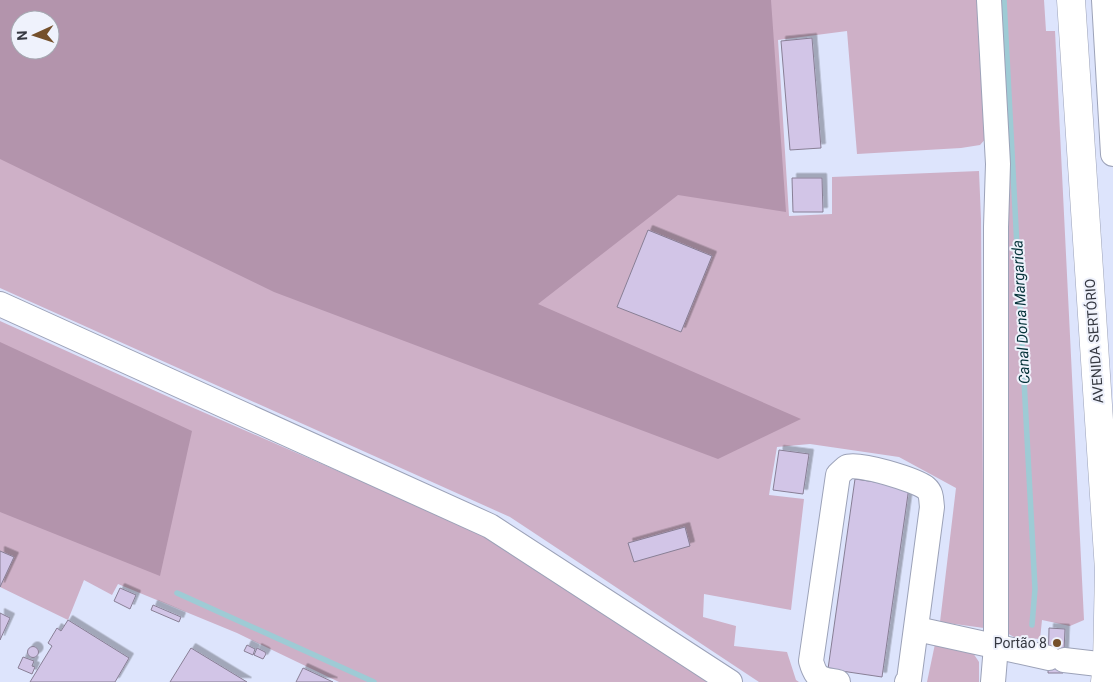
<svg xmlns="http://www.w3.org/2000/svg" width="1113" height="682" font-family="Roboto,sans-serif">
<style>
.green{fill:#ceb0c7;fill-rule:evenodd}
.forest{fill:#b394ac;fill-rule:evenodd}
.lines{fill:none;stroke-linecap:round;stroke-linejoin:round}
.stream{stroke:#9ecbd5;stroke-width:5.5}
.building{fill:#d2c5e7;stroke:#887f95;filter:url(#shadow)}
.minor-casing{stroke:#9ca2b8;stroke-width:26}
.major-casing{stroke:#9ca2b8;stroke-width:29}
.minor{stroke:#fff;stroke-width:24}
.major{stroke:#fff;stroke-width:28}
.poi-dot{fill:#75502b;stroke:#eff2fc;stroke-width:2}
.labels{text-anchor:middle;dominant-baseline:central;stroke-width:4;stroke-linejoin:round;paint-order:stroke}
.street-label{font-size:14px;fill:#353841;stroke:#eff2fc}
.poi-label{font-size:14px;fill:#353841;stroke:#eff2fc;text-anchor:end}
.water-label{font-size:15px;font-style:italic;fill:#06333a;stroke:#eff2fc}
</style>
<defs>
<filter id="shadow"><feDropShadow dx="4.5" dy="-4.5" stdDeviation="0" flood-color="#0004"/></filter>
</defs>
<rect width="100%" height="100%" fill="#dde4fc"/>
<g class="green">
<path d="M0,0H979L989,135L980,145L961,148L857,154L847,31L778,40L789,216L832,214V177L979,171L981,219L984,628L940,622L956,488L899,457L810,444L777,447L769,495L804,499L791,610L704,594L703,617L736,626L734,646L787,652L796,680L799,682H759L510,517L0,288ZM20,20H50V50H20Z"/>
<polygon points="996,0 1044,0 1046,31 1055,31 1084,620 1070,626 1042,620 1040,639 1014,637 1005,632"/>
<polygon points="0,321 180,402 482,534 712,682 339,682 237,633 118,584 112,595 84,580 68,620 0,587 13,557 0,551"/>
<polygon points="935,644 973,653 979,662 979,682 927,682"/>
</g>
<g class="forest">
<path d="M0,0H771L786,212L678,195L538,304L801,419L718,459L274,292L0,159ZM20,20H50V50H20Z"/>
<polygon points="0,342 192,431 160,576 0,512"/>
</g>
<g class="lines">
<g class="stream">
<polyline points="1004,0 1035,589 1032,625"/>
<polyline points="177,593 374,682"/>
</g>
</g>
<g class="building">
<polygon points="812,38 821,148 790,150 781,41"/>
<polygon points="792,178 822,178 823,212 793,212"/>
<polygon points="648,230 712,256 681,332 617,307"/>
<polygon points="779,450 809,454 803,494 773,490"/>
<polygon points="855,479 909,487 882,677 828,669"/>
<polygon points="685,527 690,546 634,562 628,543"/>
<polygon points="0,551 14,557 0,587"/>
<polygon points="120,588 136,595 130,609 114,601"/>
<polygon points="153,605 181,617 179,622 151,610"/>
<polygon points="0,613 10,618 0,640"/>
<polygon points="68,620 129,658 115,682 30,682 52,646 48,643 57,628 61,631"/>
<polygon points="1049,628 1065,629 1063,673 1048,673"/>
<polygon points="247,645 255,649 253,655 244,651"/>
<circle cx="33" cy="652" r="5.5"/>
<polygon points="191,648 247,682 170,682"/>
<polygon points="257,648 265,652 266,654 263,659 254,655"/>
<polygon points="23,657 34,661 32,666 35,667 32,674 18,668"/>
<polygon points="303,668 333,682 296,682"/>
</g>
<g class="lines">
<defs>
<g id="minor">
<polyline points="989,0 998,164 996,227 996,646 993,682"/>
<polyline points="1104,0 1113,154"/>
<polyline points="0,304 490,526 730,682"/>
<polyline points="917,629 1049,658"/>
<polyline points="1064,660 1107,665"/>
<path d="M838,682C820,679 816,679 811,661L838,475C840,473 844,469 847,467C858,462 916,480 926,488C932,493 931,500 932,507L909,680L907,682"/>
</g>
<polyline id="major" points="1071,0 1109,570 1107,665 1105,682"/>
</defs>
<use href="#minor" class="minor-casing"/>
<use href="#major" class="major-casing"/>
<use href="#minor" class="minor"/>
<use href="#major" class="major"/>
</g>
<circle class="poi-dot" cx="1057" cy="643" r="5"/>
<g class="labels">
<g class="street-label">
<text transform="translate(1094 341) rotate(-94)">AVENIDA SERTÓRIO</text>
</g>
<g class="poi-label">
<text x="1047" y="643">Portão 8</text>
</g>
<g class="water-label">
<text transform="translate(1021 312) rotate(-93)">Canal Dona Margarida</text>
</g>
</g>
<g transform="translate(35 35) rotate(267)"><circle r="24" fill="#eff2fc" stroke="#a5a8b1"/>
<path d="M0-4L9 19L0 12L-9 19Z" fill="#75502b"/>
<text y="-8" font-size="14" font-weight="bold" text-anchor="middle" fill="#353841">N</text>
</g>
</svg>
